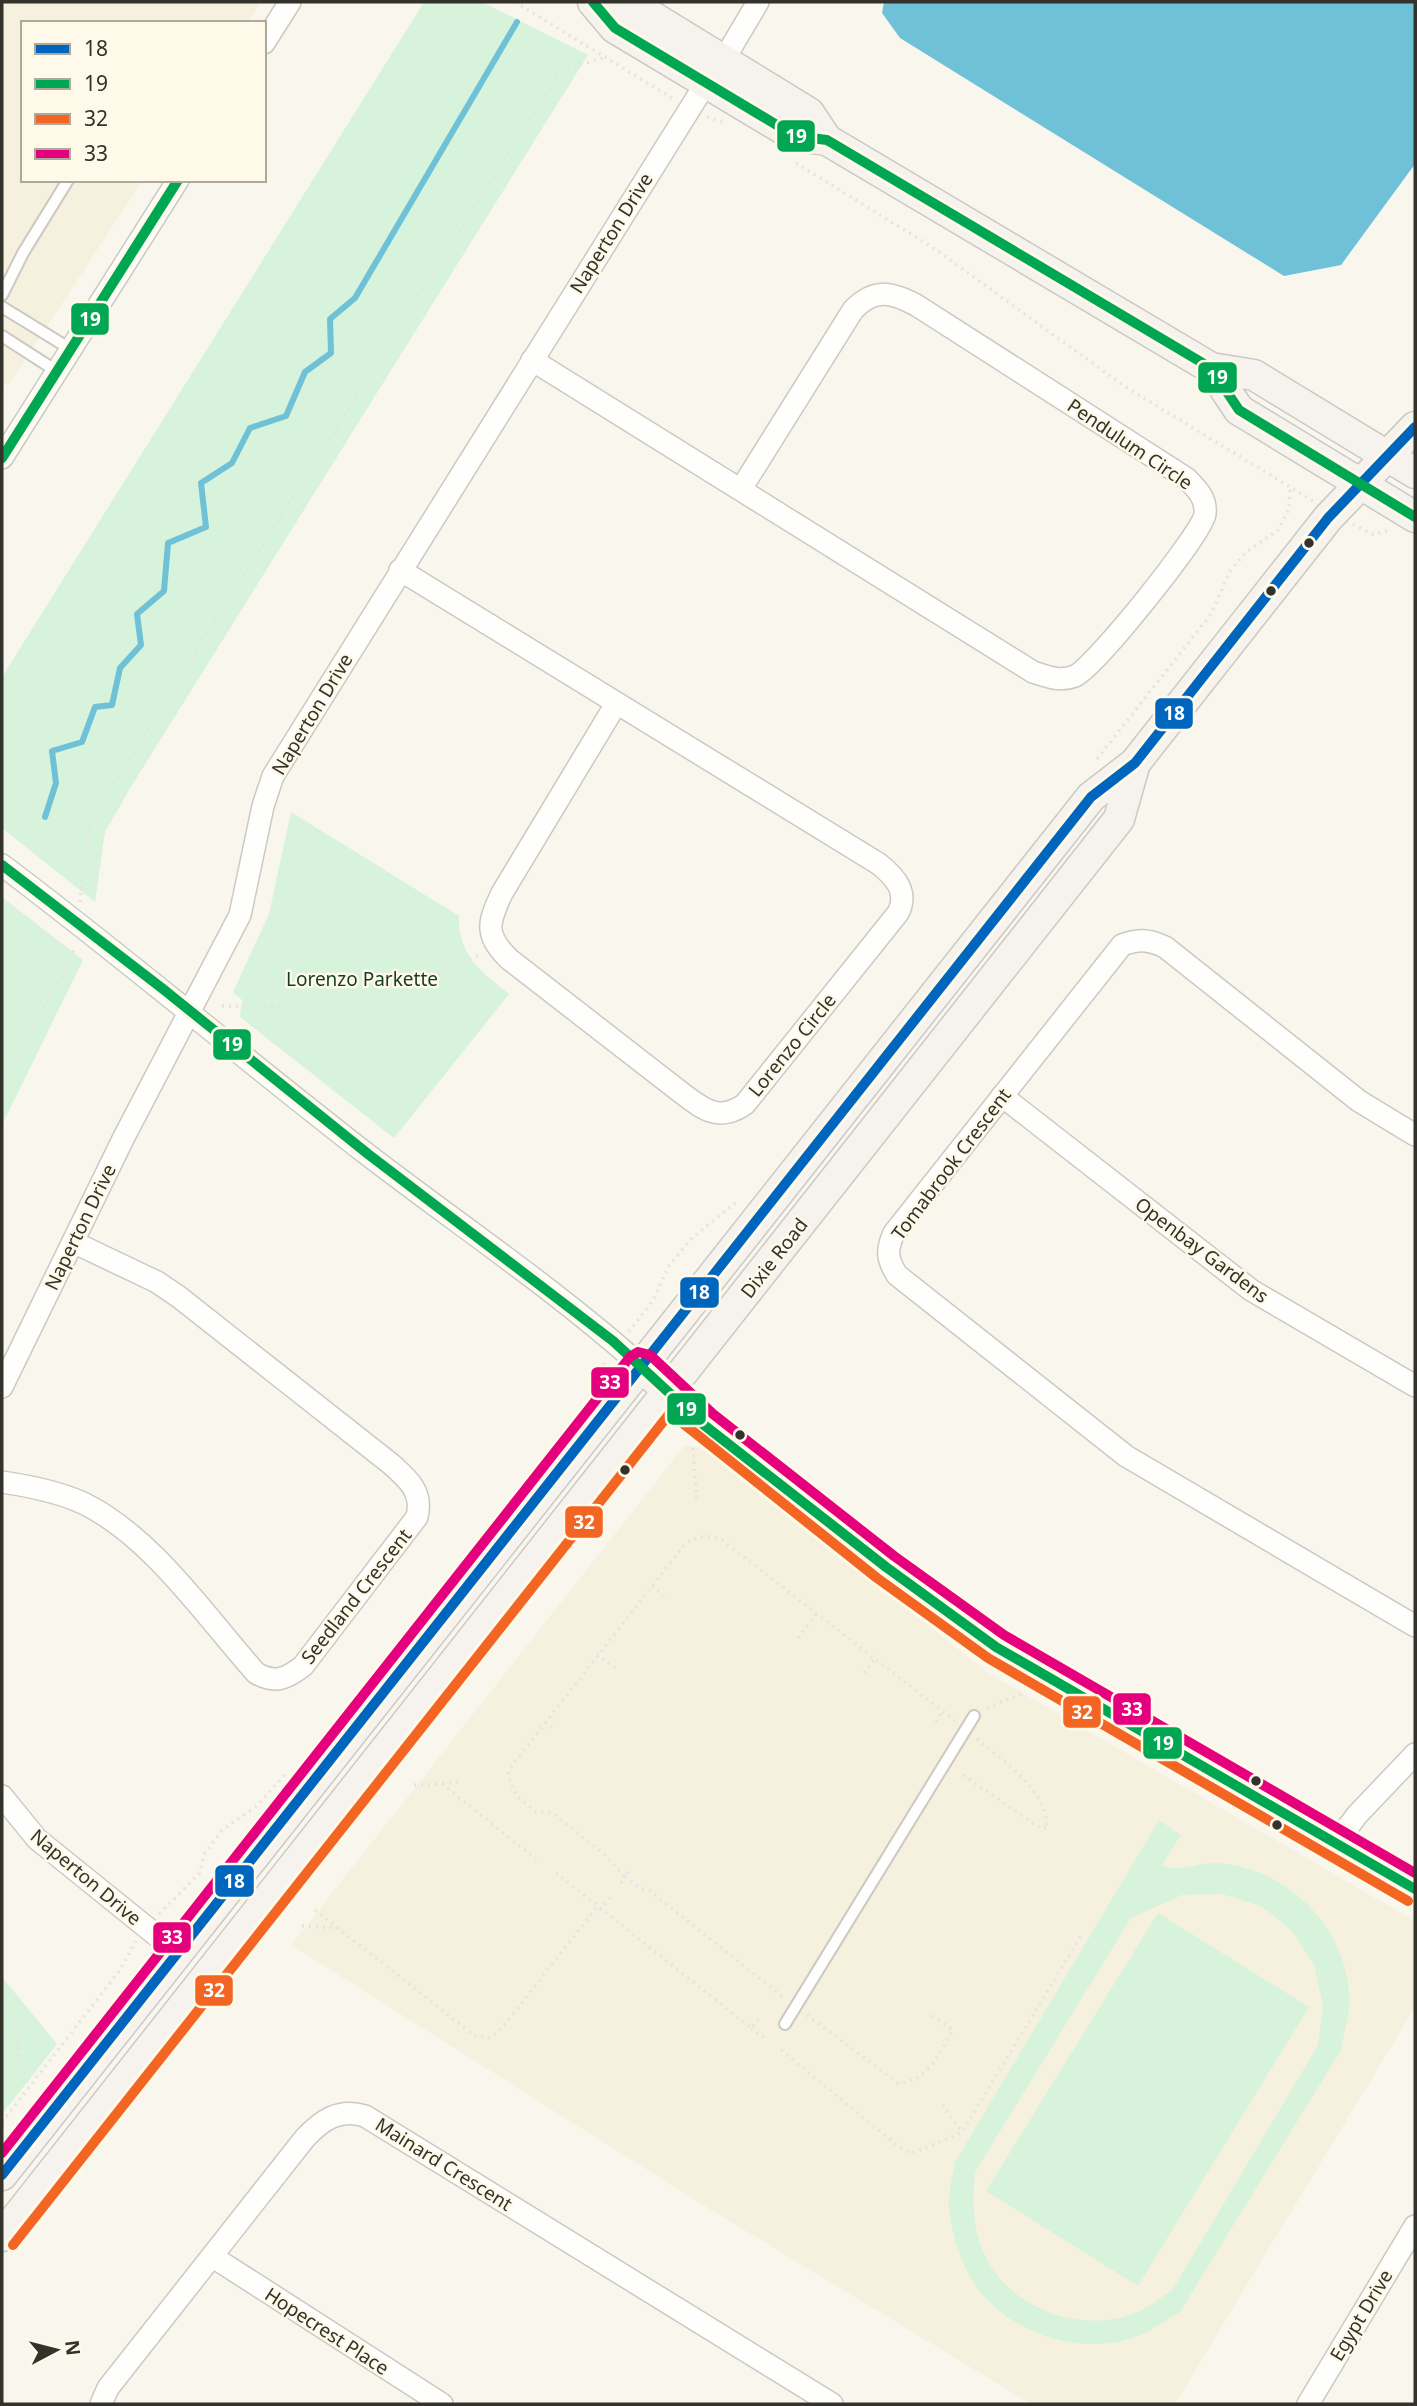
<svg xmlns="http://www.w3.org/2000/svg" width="1417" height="2406" font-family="'Noto Sans',sans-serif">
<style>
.built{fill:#f6f1df}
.green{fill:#d7f3db;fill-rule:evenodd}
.water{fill:#6ec1d7}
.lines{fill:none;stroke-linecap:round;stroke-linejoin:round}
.stream{stroke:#6ec1d7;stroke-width:6}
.lane-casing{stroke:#ccc9c3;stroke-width:14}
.street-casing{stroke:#ccc9c3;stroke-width:24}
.secondary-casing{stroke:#ccc9c3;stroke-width:33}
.path{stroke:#e5e4e1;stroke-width:3.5;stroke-dasharray:2 5;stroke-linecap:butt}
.lane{stroke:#fefefc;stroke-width:10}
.street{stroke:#fefefc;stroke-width:21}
.secondary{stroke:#f6f2ee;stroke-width:30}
.bus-1-casing{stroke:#fef9e8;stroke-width:16}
.bus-2-casing{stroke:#fef9e8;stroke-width:16}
.bus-3-casing{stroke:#fef9e8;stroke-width:16}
.bus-4-casing{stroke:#fef9e8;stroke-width:16}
.bus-1{stroke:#0065bd;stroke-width:10}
.bus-2{stroke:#00a651;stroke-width:10}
.bus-3{stroke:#f26522;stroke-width:10}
.bus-4{stroke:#e5007d;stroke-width:10}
.bus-dot{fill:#33322b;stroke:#fef9e8;stroke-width:2.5}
.labels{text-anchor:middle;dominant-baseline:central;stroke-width:5;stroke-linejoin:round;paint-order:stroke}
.street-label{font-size:19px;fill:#33322b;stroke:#fef9e8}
.park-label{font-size:19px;fill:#163c26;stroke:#fef9e8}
.line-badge{stroke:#fef9e8;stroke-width:2.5}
.badge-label{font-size:19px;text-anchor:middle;font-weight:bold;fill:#fff}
</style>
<rect width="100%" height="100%" fill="#f9f6ed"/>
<g class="built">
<polygon points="2,2 261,2 247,23 23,23 23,180 143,180 8,386 2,382"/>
<polygon points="685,1445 702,1448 713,1456 990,1674 1415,1921 1415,2007 1175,2404 1031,2404 703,2205 291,1945"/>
</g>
<g class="green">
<polygon points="424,2 482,2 588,55 129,790 105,832 95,902 2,828 2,677"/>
<path d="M291,812L459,916C458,955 480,971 509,994L394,1138L240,1017L242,1000L233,992L269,914Z"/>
<polygon points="2,897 83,960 2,1125"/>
<path d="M1159,1820L1181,1835L1162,1865C1179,1874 1196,1863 1214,1863C1288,1865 1354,1933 1349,2008C1348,2022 1343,2036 1341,2050L1180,2312C1168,2319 1155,2328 1143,2334C1088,2359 1013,2336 978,2289C961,2266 953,2238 949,2210C947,2195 953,2177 955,2162ZM1222,1894L1261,1906L1292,1931L1314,1965L1323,2005L1318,2045L1173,2289C1163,2296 1152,2305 1142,2310C1084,2338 1003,2308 981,2246C972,2221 973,2198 975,2172L1131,1918L1182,1895Z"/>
<polygon points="1158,1913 1309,2007 1138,2286 986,2191"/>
<polygon points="2,1977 57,2044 2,2114"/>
</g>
<polygon class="water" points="884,2 1415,2 1415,164 1341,265 1284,276 900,38 882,13"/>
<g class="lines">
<polyline class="stream" points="45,817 56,783 52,751 82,742 95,707 112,705 120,668 141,645 137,614 164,591 168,543 206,527 201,483 232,463 250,428 286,416 305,372 331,353 330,319 355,298 517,22"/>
<defs>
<g id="lane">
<polyline points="2,295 23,253 68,180"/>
<polyline points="2,307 72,350"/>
<polyline points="2,336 58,372"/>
<polyline points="785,2024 974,1716"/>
</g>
<g id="street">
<polyline points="264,43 290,2"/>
<polyline points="723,61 758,2"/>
<path d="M532,360L1033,672C1048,677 1060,682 1075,676C1094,668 1202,534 1205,514C1207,498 1196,488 1186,478L916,305C891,292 874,288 853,310L741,489"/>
<polyline points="2,458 178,180"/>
<path d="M400,570L879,864C895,877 909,892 898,913L745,1104C720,1122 704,1110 683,1094L509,959C484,934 488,923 502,893L616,704"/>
<path d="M2,865C127,959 245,1060 368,1155C459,1225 555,1289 641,1366"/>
<polyline points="1002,1096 1251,1290 1415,1386"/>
<path d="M1415,1135L1359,1101L1165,947C1148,939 1138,939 1122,945L894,1233C886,1250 887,1259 897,1275L1126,1456L1415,1626"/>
<polyline points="2,1387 124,1137 240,915 263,806 273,776 706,83"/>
<path d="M2,1482C29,1486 60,1492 85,1504C153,1538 206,1617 256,1673C275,1684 286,1679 303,1666L417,1517C423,1492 409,1480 391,1464L179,1297L157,1282L73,1242"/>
<polyline points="2,1796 37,1839 177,1952"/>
<polyline points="1336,1843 1357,1815 1415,1754"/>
<polyline points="213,2257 442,2404"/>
<path d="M101,2404L108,2388L305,2138C322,2120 339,2108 365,2116L832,2404"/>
<polyline points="1308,2404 1415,2226"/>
</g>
<g id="secondary">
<polyline points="593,2 615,28 795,136 827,140 1211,368 1254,375 1415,473"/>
<polyline points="602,2 630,3 809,113 827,140"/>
<polyline points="1211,368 1239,410 1415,517"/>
<polyline points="654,1378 704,1425 886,1567 996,1647 1415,1889"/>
<polyline points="2,2175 1091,797 1135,763 1328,518 1415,427"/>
<polyline points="2,2236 1119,819 1135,763"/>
</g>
</defs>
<use href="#lane" class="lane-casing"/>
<use href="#street" class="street-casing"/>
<use href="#secondary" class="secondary-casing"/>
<g class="path">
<polyline points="515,2 672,98"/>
<polyline points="707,117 722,122"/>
<polyline points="796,163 935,249 1124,386 1313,501"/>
<polyline points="1353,524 1372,534 1388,531"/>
<polyline points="1097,759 1211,614 1230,571 1245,553 1278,530 1289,509 1290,487"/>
<polyline points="80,902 85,850 93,816 557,76 566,69 606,57"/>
<polyline points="222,1006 366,1009 481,954"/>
<polyline points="2,1089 75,948"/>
<polyline points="629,1332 654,1299 668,1267 692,1238 739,1200"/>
<polyline points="595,1383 595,1377 605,1363"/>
<polyline points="693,1448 697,1503"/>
<polyline points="652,1586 664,1595"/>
<polyline points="798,1638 817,1613"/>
<polyline points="597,1654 615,1668"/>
<polyline points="864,1673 875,1658"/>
<polyline points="987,1708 1026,1692"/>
<polyline points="545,1722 556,1731"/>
<polyline points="936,1722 942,1711"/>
<path d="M977,1739C1003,1761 1047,1789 1047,1828"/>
<polyline points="963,1775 1042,1829 1050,1826"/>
<polyline points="442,1784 461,1782"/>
<polyline points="414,1785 442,1784 536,1859"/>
<path d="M628,1872L625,1877L604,1854L552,1813L536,1812L517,1796L508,1776L510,1768L685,1544C698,1536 708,1534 722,1540L955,1721"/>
<polyline points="556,1873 751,2028 760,2017"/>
<polyline points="621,1883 625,1877 642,1889 650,1891 784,1998"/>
<polyline points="315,1910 475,2036 491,2038 506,2023 597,1907"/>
<polyline points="600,1910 610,1898"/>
<polyline points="159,1914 199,1874 205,1853 223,1829 257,1806 287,1772"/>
<polyline points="302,1926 335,1928"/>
<path d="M2,2002C9,2012 15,2020 17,2032C21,2056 12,2064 31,2084"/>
<path d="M807,2015L898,2083C928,2082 939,2053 953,2030L928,2013"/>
<polyline points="751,2028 766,2039"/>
<polyline points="781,2050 898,2146 909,2153 916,2152 962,2132 1081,1936"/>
<polyline points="942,2105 962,2132"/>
<polyline points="2,2122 120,1970 136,1941"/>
</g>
<use href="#lane" class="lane"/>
<use href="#street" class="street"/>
<use href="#secondary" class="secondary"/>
<defs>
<polyline id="bus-1" points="2,2175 1091,797 1135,763 1328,518 1415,427"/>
<g id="bus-2">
<polyline points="593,2 615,28 795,136 827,140 1211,368 1239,410 1415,517"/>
<polyline points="2,458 178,180"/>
<polyline points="2,865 163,989 368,1154 613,1341 704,1425 886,1567 996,1647 1415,1889"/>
</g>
<polyline id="bus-3" points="13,2245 670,1413 877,1578 988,1658 1408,1901"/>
<polyline id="bus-4" points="2,2153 630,1357 638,1352 650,1355 713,1414 894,1556 1004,1635 1415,1873"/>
</defs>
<use href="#bus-1" class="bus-1-casing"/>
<use href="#bus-2" class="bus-2-casing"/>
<use href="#bus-3" class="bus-3-casing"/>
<use href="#bus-4" class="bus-4-casing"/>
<use href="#bus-1" class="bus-1"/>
<use href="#bus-2" class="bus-2"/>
<use href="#bus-3" class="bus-3"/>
<use href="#bus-4" class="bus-4"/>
</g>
<g class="bus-dot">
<circle cx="1309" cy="543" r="6"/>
<circle cx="1271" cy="591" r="6"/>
<circle cx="740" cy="1435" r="6"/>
<circle cx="625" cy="1470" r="6"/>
<circle cx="1256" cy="1781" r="6"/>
<circle cx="1277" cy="1825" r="6"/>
</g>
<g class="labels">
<g class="street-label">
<text transform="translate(611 233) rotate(-58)">Naperton Drive</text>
<text transform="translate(1130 444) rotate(34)">Pendulum Circle</text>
<text transform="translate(312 714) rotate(-59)">Naperton Drive</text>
<text transform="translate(792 1045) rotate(-51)">Lorenzo Circle</text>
<text transform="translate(951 1164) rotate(-53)">Tomabrook Crescent</text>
<text transform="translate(80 1227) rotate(-64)">Naperton Drive</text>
<text transform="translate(1202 1250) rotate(37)">Openbay Gardens</text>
<text transform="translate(774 1258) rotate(-52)">Dixie Road</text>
<text transform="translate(356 1596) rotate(-52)">Seedland Crescent</text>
<text transform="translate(86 1877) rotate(40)">Naperton Drive</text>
<text transform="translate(444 2164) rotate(32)">Mainard Crescent</text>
<text transform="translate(1361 2315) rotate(-59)">Egypt Drive</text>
<text transform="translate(327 2331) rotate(33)">Hopecrest Place</text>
</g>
<g class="park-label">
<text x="362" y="979">Lorenzo Parkette</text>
</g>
</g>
<g class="line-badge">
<rect x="776" y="119" width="40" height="34" rx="7" fill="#00a651"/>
<rect x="70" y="302" width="40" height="34" rx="7" fill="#00a651"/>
<rect x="1197" y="361" width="41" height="33" rx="7" fill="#00a651"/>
<rect x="1154" y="697" width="40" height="33" rx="7" fill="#0065bd"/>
<rect x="212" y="1028" width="40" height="33" rx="7" fill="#00a651"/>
<rect x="679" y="1276" width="41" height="33" rx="7" fill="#0065bd"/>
<rect x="590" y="1366" width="40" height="33" rx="7" fill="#e5007d"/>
<rect x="666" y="1392" width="41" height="34" rx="7" fill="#00a651"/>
<rect x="564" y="1505" width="40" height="34" rx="7" fill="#f26522"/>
<rect x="1112" y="1692" width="40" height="34" rx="7" fill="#e5007d"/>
<rect x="1062" y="1695" width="40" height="34" rx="7" fill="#f26522"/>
<rect x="1142" y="1726" width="41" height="34" rx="7" fill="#00a651"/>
<rect x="214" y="1864" width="41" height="34" rx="7" fill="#0065bd"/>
<rect x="152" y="1921" width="40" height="33" rx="7" fill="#e5007d"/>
<rect x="194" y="1974" width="40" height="33" rx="7" fill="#f26522"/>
</g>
<g class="badge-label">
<text x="796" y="143">19</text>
<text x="90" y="326">19</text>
<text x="1217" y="384">19</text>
<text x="1174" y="720">18</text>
<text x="232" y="1051">19</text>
<text x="699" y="1299">18</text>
<text x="610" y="1389">33</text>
<text x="686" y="1416">19</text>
<text x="584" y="1529">32</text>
<text x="1132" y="1716">33</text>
<text x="1082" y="1719">32</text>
<text x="1163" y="1750">19</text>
<text x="234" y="1888">18</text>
<text x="172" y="1944">33</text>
<text x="214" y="1997">32</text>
</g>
<rect width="1417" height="2406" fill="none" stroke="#33322b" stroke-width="7"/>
<rect x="21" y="21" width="245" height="161" fill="#fef9e8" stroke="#ada99c" stroke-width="2"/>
<rect x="35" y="44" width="35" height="10" fill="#0065bd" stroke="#ada99c" stroke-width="2"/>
<text x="84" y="56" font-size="21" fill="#33322b">18</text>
<rect x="35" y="79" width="35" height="10" fill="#00a651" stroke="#ada99c" stroke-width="2"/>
<text x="84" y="91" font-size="21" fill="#33322b">19</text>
<rect x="35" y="114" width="35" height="10" fill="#f26522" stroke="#ada99c" stroke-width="2"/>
<text x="84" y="126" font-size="21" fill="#33322b">32</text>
<rect x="35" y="149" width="35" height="10" fill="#e5007d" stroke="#ada99c" stroke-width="2"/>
<text x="84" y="161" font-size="21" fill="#33322b">33</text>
<g transform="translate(56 2350) rotate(83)" stroke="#fef9e8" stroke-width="5" paint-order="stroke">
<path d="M0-5L12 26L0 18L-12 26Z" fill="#33322b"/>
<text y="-10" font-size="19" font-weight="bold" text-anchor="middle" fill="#33322b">N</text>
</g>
</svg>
